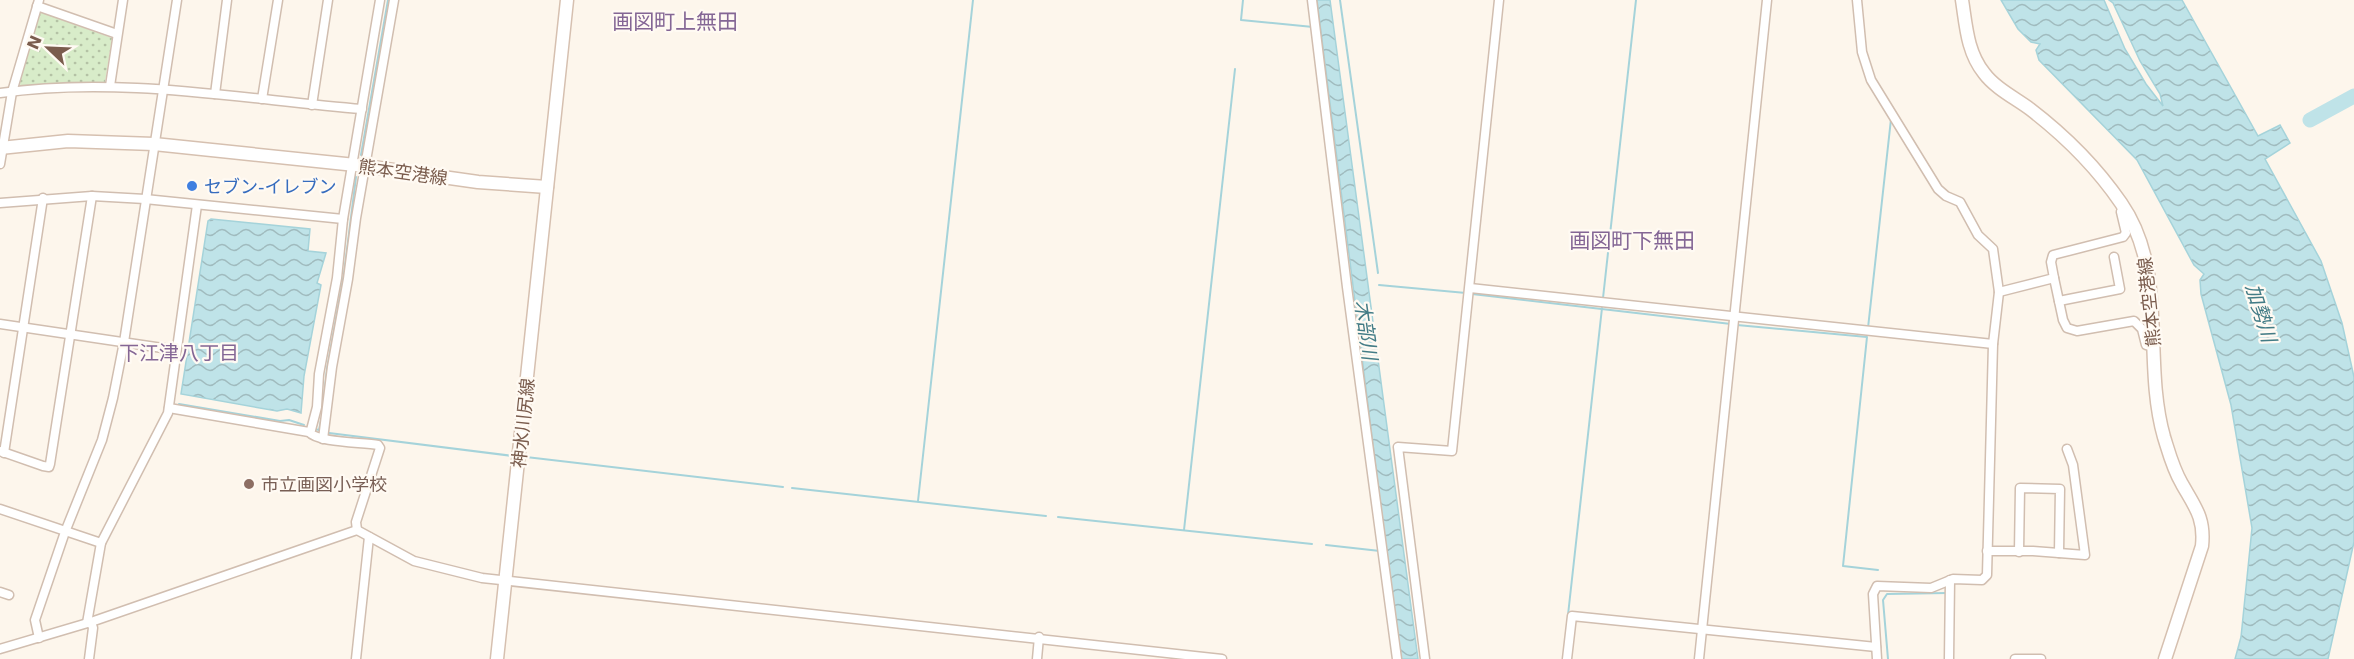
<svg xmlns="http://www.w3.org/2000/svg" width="2354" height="659" font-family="'DejaVu Sans','Noto Sans JP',sans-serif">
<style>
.park{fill:url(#park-dots)}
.water{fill:url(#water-waves);stroke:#a5d3da;stroke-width:1.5}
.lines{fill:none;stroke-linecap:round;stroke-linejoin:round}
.stream{stroke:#a5d3da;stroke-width:2}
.river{stroke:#bfe3e8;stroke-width:15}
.street-casing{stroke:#d1beb0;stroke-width:11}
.secondary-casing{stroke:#d6c0b0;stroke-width:15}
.street{stroke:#fff;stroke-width:8}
.secondary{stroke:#fff;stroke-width:12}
.shop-dot{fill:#3f7fe0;stroke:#fffaf3;stroke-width:2}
.education-dot{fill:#8d6e63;stroke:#fffaf3;stroke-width:2}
.labels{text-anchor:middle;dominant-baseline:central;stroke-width:4.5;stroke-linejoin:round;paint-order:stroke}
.street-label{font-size:18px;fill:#7a5c4d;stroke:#fffaf3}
.shop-label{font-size:18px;fill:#366cbe;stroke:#fffaf3;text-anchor:start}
.education-label{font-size:18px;fill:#785e54;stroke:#fffaf3;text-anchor:start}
.water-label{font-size:20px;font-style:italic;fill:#437c86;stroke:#fffaf3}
.neighbourhood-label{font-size:20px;fill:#846695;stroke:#fffaf3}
.quarter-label{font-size:21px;fill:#846695;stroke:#fffaf3}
</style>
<defs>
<pattern id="park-dots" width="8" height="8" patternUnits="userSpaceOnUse" patternTransform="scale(1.5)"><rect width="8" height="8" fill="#d8ecc9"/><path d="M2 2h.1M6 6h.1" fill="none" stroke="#b4c2a5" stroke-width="1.8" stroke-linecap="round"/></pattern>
<pattern id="water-waves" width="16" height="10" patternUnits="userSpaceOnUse" patternTransform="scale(1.5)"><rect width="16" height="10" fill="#bfe3e8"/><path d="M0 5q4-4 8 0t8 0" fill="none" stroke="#a0bbbe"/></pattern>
</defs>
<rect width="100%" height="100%" fill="#fdf6ec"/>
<polygon class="park" points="40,12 112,38 105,82 44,84 22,87 18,82"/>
<g class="water">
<polygon points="1317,0 1330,0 1418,659 1400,659"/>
<polygon points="2001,0 2104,0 2125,49 2146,84 2163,106 2160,94 2140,61 2113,3 2109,0 2182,0 2258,136 2280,125 2290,143 2265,159 2321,261 2342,323 2354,377 2354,542 2328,659 2235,659 2241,637 2252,528 2231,405 2201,294 2200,280 2204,274 2194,265 2137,160 2039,60 2036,50 2040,44 2031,42 2018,29"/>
<polygon points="211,219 310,229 308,251 326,253 317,283 321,285 304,376 301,413 287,409 277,411 181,394 208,221"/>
</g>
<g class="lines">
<g class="stream">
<polyline points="1243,0 1241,20 1313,27"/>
<polyline points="1340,0 1378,273"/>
<polyline points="361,155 388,0"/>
<polyline points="1379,285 1466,293"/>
<polyline points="1472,294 1731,324"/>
<polyline points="1603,298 1636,0"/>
<polyline points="1737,325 1867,337 1843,566 1878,570"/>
<polyline points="1868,328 1891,119"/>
<polyline points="324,397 327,369 344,274 356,177"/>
<polyline points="179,404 280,421 289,420 304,425"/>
<polyline points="315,429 319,430 321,420"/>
<polyline points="329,433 513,456"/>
<polyline points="526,457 783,487"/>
<polyline points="792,488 1046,516"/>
<polyline points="918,501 973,0"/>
<polyline points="1058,517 1312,544"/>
<polyline points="1184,530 1235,69"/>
<polyline points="1326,545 1380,551"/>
<polyline points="1568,615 1602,308"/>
<polyline points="1888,659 1883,600 1887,594 1947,593"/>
</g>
<polyline class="river" points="2310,120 2354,96"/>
<defs>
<g id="street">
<polyline points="1312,0 1347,287 1397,659"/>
<polyline points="1857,0 1862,52 1871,80 1938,189 1946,196 1960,202 1978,235 1993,249 1999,292 1993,344 1987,575 1982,580 1953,579 1931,588 1877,586 1873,594 1877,659"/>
<polyline points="37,6 117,34"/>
<polyline points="110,86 123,0"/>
<path d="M0,93C120,76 242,99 362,109"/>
<polyline points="215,94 227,0"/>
<polyline points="262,99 278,0"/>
<polyline points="312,105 328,0"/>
<polyline points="0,164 12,92 39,0"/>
<polyline points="0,203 92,196 145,199 343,219"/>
<polyline points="2054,278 2063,320 2067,328 2077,331 2134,321 2142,329 2146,345 2153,347"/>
<polyline points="1470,288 1993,344"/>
<polyline points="1999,292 2054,278 2051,262 2053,255 2123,237 2126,233 2121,212"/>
<polyline points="2059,301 2120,289 2114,257"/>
<polyline points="0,324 176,350"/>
<path d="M169,408L309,432C318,443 363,442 378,445L380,448L356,522L357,530"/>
<polyline points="309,432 311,430 317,407 319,374 337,278 343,219 380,0"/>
<polyline points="323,439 332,367 348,279 356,218 394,0"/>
<polyline points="0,451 43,466 49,467 50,464 92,196"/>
<polyline points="4,453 43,198"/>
<polyline points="0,509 101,543"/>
<polyline points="1987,551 2033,551 2085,555 2073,465 2067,449"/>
<polyline points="2019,552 2020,488 2060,489 2059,553"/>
<polyline points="0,592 9,595"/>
<polyline points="87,623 101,543 168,413 197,205"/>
<polyline points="39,638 35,620 65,532 102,440 113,398 124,342 177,0"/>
<polyline points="0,649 91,622 357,530 414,561 482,578 1222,659"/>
<polyline points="89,659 93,628 91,622"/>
<polyline points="356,659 369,537"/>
<polyline points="1037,659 1039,637"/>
<polyline points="1425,659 1398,447 1452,451 1499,0"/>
<polyline points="1567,659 1572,616 1876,647"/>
<polyline points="1699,659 1767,0"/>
<polyline points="1949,659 1950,580"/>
<polyline points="2015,659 2041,659"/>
</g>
<g id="secondary">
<path d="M1962,0C1966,25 1967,52 1984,73C1995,88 2015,98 2030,109C2064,135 2097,168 2121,203C2169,272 2142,360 2164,437C2169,453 2173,469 2182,484C2195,507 2205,518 2202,546L2165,659"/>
<polyline points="0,148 68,141 154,144 365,166 478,182 547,187"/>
<polyline points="497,659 567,0"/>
</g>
</defs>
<use href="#street" class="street-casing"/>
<use href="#secondary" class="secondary-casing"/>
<use href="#street" class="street"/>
<use href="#secondary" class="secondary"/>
</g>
<circle class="shop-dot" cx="192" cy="186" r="6"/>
<circle class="education-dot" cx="249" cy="484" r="6"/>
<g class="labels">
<g class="street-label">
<text transform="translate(403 172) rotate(8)">熊本空港線</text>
<text transform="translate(2149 302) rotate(-96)">熊本空港線</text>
<text transform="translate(523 423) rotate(-84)">神水川尻線</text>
</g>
<g class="shop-label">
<text x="204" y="186">セブン-イレブン</text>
</g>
<g class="education-label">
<text x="261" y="484">市立画図小学校</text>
</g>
<g class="water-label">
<text transform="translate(2261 313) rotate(73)">加勢川</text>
<text transform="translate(1366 330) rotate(82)">木部川</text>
</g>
<g class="neighbourhood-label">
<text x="179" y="353">下江津八丁目</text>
</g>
<g class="quarter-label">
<text x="675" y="22">画図町上無田</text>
<text x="1632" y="241">画図町下無田</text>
</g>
</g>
<g transform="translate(48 48) rotate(293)" stroke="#fffaf3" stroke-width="4.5" paint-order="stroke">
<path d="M0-4.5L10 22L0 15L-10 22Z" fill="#7a5c4d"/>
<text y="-9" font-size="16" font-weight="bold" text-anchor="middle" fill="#7a5c4d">N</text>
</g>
</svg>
